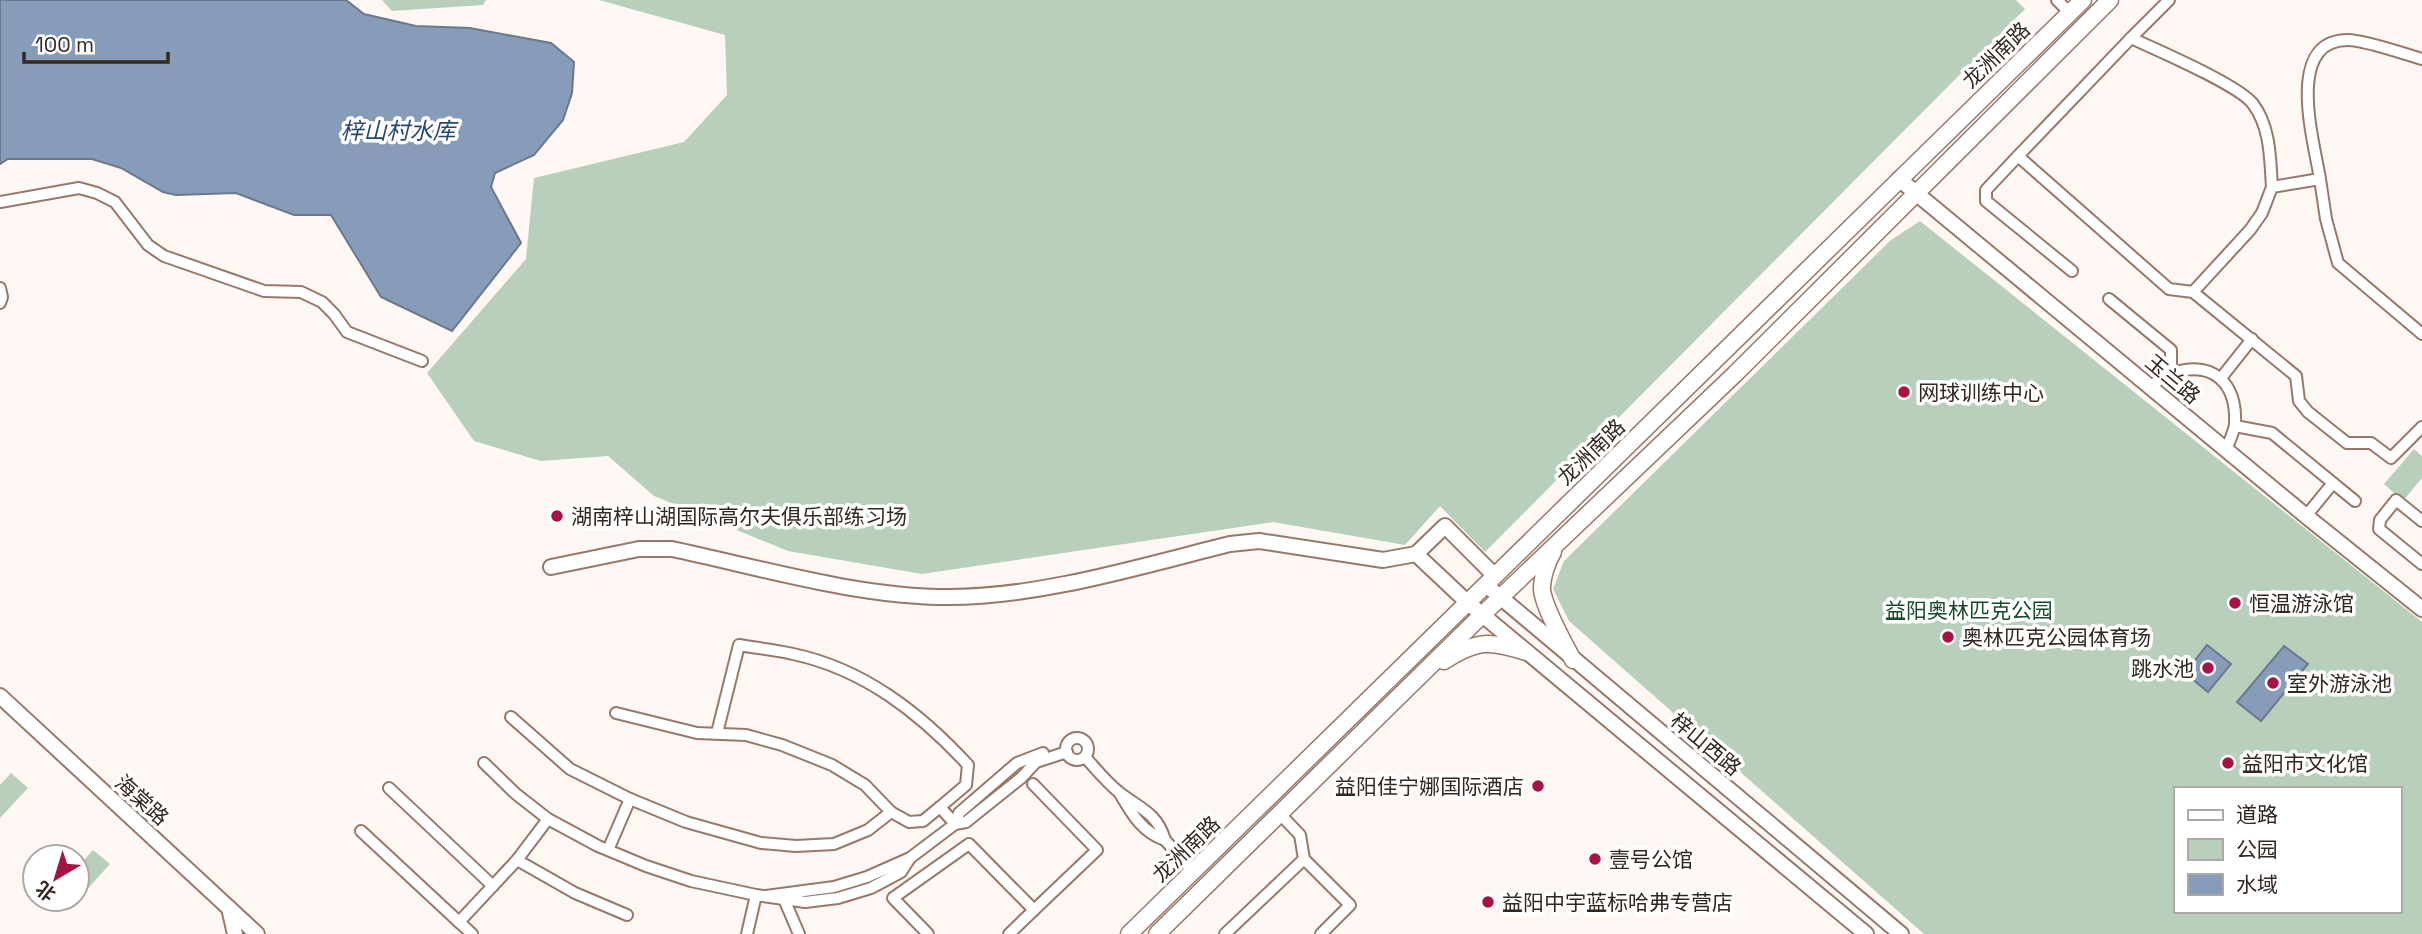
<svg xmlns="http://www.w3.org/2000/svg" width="2422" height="934" font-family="'Space Grotesk','Noto Sans SC',sans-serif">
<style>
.green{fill:#b8cfbc;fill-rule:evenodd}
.water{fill:#869cb9;stroke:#6d798b;stroke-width:2}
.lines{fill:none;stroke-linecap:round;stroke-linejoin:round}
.minor-casing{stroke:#987969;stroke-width:14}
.tertiary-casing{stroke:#987969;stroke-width:18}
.secondary-casing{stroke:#987969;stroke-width:19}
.minor{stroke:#fff;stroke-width:10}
.tertiary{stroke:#fff;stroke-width:14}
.secondary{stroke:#fff;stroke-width:16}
.poi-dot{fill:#a81345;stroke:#fff;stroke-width:2.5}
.labels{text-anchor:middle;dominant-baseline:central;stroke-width:7;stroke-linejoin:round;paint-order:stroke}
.street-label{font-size:21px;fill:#332720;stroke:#fff}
.poi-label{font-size:21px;fill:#332720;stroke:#fff;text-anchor:start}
.park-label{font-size:21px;fill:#164a28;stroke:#fff}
.water-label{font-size:23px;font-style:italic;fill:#274770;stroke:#fff}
</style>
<rect width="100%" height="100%" fill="#fef7f3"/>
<g class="green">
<polygon points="382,0 486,0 483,5 392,11"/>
<polygon points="599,0 2016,0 2025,9 1485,552 1440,506 1405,545 1273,522 922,574 788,551 654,496 608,456 541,461 474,441 427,373 526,259 534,178 684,142 727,95 725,35"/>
<path d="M1920,221L2422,622V934H1924L1569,621L1553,589L1564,561L1891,240ZM2175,789H2399V911H2175Z"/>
<polygon points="2414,449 2422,456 2422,478 2403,501 2384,484"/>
<polygon points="11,773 28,788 0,818 0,785"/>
<polygon points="93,850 110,864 82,895 77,890 77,868"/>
</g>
<g class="water">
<polygon points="0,0 346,0 364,14 416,26 470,28 551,43 574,62 572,93 563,120 534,155 495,173 491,187 521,243 452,331 381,297 331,215 294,215 236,193 176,195 163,192 121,168 92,159 8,159 0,164"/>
<polygon points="2207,645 2231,664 2208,692 2185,673"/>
<polygon points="2284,646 2308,664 2261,721 2237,702"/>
</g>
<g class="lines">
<defs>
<g id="minor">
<polyline points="2057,0 2070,13"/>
<polyline points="2131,38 2169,0"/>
<path d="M2018,156L2131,38C2157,50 2239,85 2253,104C2271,128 2270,160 2272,187"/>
<path d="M2320,179C2314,141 2284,40 2348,40C2365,40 2404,54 2422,59"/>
<polyline points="0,202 79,188 97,193 115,202 148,245 164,256 264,291 301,292 322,302 334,314 347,332 422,361"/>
<polyline points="2072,271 1986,201 1986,190 2018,156 2169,289 2193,292"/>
<polyline points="0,288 2,297 0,303"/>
<polyline points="2109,299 2171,350 2171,373"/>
<polyline points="2422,334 2338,263 2326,219 2320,179 2272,187 2262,213 2250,230 2193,292 2296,376 2299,401 2308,412 2347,443 2371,443 2391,458 2422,427"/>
<polyline points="2221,378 2252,339"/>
<path d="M2149,387C2157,382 2165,375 2173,373C2213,360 2237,383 2235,424C2234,432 2229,442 2226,450"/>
<polyline points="2235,426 2272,433 2355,501"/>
<polyline points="2306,516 2333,483"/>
<polyline points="2422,521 2396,500 2380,520 2379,529 2422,564"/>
<polyline points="616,713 697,733 746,735 782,745 832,765 865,785 891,812 909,822 923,821 940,807 955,824"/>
<polyline points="511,717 570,769 630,799 686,822 761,843 796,846 834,844 868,830 891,812"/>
<path d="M717,733L739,645C757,648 775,650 793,654C864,669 920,713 968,765L966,785L940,807"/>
<circle cx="1077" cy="749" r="11"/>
<path d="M1085,757C1096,769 1107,783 1120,793C1141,809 1157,813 1165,840C1141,832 1131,812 1119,792"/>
<polyline points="484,763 516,794 548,819 598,846 646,866 691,881 756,895 805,902 838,898 871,888 901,872 910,858 867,877 834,887 766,896"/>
<polyline points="1033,784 1097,850 1034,910"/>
<polyline points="389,788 493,886"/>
<polyline points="955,824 959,813 1017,763 1043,753"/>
<polyline points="361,831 459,922"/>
<polyline points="1165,840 1193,871"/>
<polyline points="608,850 630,799"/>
<polyline points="910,858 955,824 966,822 1021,778 1036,762 1067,752"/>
<polyline points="1304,859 1350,905 1321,934"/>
<polyline points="517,860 575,893 627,915"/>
<polyline points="784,899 799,934"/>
<polyline points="472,934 459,922 517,860 548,819"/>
<polyline points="747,934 756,895"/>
<polyline points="928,934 893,898 969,844 1034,910 1009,934"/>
<polyline points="1225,934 1304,859 1300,835 1280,814"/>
</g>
<g id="tertiary">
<polyline points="1899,179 2306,516 2422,609"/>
<path d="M551,567L639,549H672C762,568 857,597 949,597C1041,597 1141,566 1230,544L1259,541L1383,560L1416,554"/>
<polyline points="1495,576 1445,526 1416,554 1467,602 1866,934"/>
<polyline points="1486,585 1901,934"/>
<polyline points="0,696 257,934"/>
<polyline points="229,908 235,934"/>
</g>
<g id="secondary">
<path d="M1553,552C1547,562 1542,577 1542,589C1543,606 1564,643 1573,660"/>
<path d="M1444,661C1477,640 1490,640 1526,652"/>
<polyline points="1129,934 2083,0"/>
<polyline points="1157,934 1482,615 1735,374 2110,0"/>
</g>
</defs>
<use href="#minor" class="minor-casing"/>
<use href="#tertiary" class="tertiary-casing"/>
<use href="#secondary" class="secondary-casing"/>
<use href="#minor" class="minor"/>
<use href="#tertiary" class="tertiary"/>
<use href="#secondary" class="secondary"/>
</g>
<g class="poi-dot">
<circle cx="1904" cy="392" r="7"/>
<circle cx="557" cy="516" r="7"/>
<circle cx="2235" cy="603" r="7"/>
<circle cx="1948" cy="637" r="7"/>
<circle cx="2208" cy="668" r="7"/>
<circle cx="2273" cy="683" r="7"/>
<circle cx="2228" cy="763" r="7"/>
<circle cx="1538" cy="786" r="7"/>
<circle cx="1595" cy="859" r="7"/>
<circle cx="1488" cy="902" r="7"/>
</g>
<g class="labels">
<g class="street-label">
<text transform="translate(1996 55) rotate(-44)">龙洲南路</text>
<text transform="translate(2173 379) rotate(40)">玉兰路</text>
<text transform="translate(1591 452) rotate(-44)">龙洲南路</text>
<text transform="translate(1706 744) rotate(40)">梓山西路</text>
<text transform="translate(142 800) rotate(42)">海棠路</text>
<text transform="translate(1186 849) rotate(-44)">龙洲南路</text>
</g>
<g class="poi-label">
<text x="1918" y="392">网球训练中心</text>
<text x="571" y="516">湖南梓山湖国际高尔夫俱乐部练习场</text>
<text x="2249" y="603">恒温游泳馆</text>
<text x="1962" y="637">奥林匹克公园体育场</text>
<text x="2194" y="668" text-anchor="end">跳水池</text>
<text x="2287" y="683">室外游泳池</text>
<text x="2242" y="763">益阳市文化馆</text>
<text x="1524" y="786" text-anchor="end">益阳佳宁娜国际酒店</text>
<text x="1609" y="859">壹号公馆</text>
<text x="1502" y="902">益阳中宇蓝标哈弗专营店</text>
</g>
<g class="park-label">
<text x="1969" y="610">益阳奥林匹克公园</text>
</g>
<g class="water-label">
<text x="398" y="131">梓山村水库</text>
</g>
</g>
<rect x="2174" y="787" width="228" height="126" fill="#ffffff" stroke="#ada9a6" stroke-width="2"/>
<rect x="2188" y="810" width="35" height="10" fill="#ffffff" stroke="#ada9a6" stroke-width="2"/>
<text x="2236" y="822" font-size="21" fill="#332720">道路</text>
<rect x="2188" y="839" width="35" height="21" fill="#b8cfbc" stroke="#ada9a6" stroke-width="2"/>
<text x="2236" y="857" font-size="21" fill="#332720">公园</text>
<rect x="2188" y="874" width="35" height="21" fill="#869cb9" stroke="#ada9a6" stroke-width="2"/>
<text x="2236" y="892" font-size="21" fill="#332720">水域</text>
<g transform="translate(56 878) rotate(218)"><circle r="33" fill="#ffffff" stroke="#ada9a6" stroke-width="2"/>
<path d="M0-5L12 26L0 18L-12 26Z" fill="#a81345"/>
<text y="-10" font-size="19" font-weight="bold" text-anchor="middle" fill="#332720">北</text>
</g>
<path d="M24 52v10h144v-10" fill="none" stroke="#332720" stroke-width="3.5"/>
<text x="35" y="52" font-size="21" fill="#332720" stroke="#ffffff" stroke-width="5" paint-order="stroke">100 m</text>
</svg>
